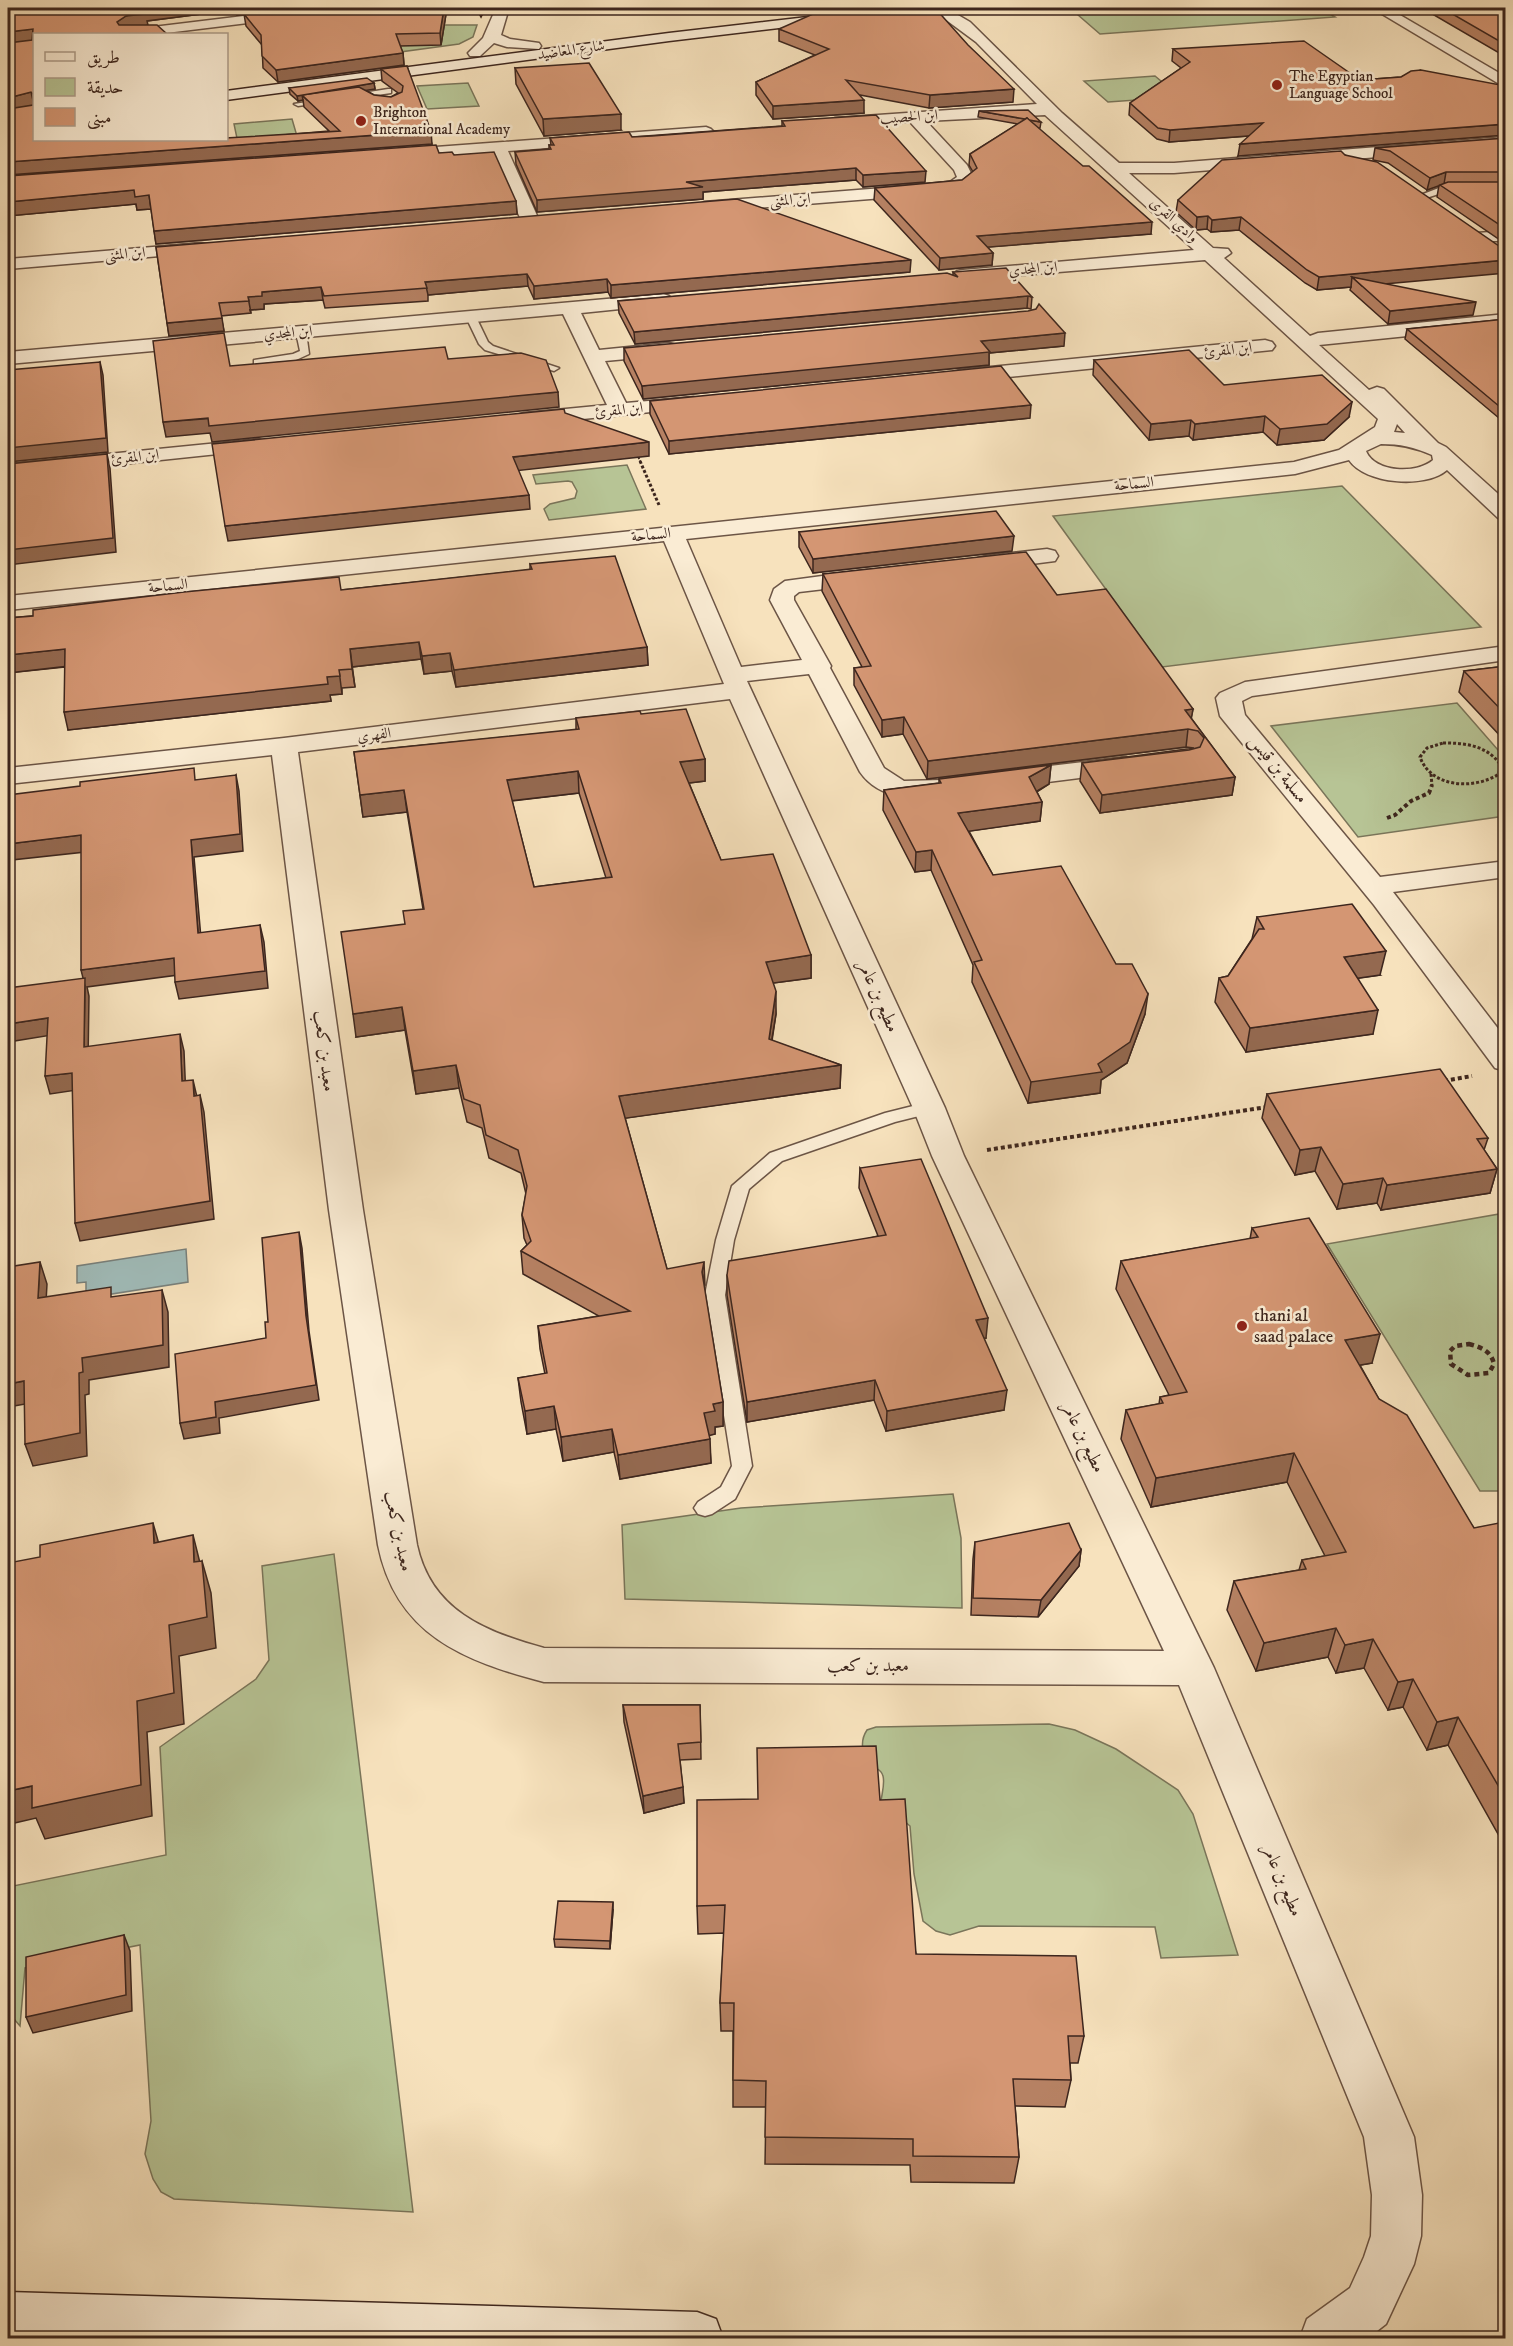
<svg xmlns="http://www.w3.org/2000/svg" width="1513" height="2346" font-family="'IM FELL DW Pica',Amiri,serif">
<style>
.green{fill:#b7c495;stroke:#7a755a;stroke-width:1.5}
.water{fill:#a0bcba;stroke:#78807c;stroke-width:1.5}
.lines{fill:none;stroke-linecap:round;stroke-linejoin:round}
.lane-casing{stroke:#6c5546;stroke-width:3}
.street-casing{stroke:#6c5546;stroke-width:3}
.secondary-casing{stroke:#3d261e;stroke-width:3}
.path-far3{stroke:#3d261e;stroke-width:2;stroke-dasharray:2 1.5;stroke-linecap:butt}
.path-far2{stroke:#3d261e;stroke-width:3;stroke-dasharray:3 2;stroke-linecap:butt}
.path-far1{stroke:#3d261e;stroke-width:4;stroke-dasharray:4 3;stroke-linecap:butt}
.path{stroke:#3d261e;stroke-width:4.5;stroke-dasharray:5 4;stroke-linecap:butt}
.lane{fill:#faecd4;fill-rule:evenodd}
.street{fill:#faecd4;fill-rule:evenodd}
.secondary{fill:#faecd4;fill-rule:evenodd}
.wall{fill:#b68163;stroke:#3d261e;stroke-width:1.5;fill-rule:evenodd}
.shaded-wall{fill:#946950;stroke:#3d261e;stroke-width:1.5}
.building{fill:#d49673;stroke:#3d261e;stroke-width:1.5;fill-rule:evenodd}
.poi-dot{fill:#8f2418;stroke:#faecd4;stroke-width:2}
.labels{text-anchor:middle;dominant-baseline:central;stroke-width:5;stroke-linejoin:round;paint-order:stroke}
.far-street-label{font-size:15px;fill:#3d261e;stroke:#faecd4}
.far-poi-label{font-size:15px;fill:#3d261e;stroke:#faecd4;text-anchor:start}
.street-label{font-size:18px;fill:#3d261e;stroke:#faecd4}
.poi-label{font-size:18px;fill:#3d261e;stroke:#faecd4;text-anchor:start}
</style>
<rect width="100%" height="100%" fill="#f7e2bd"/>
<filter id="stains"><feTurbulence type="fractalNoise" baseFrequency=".00333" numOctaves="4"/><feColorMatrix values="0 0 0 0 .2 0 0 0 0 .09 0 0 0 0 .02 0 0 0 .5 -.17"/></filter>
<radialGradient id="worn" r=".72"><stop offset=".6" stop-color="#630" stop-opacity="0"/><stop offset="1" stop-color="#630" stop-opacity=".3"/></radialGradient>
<g class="green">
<polygon points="1070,8 1320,8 1335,17 1100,34"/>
<polygon points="357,25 477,25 473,37 459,44 348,59"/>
<polygon points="1155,76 1180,97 1108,102 1084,81"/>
<polygon points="468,83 479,106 427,109 417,86"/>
<polygon points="292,119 299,143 239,148 234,124"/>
<polygon points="627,465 646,509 549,520 544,509 550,504 575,498 577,491 572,482 568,481 536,484 533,475"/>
<polygon points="1342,486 1481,627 1162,667 1053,516"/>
<polygon points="1457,703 1505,758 1505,816 1358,837 1271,726"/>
<polygon points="1505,1213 1505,1491 1480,1491 1327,1244"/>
<polygon points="953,1494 961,1538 962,1608 625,1599 622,1525 741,1508"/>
<polygon points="334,1554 413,2212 174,2199 161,2192 153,2179 145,2154 151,2121 140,1945 25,1968 20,2026 8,2012 8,1887 166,1855 160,1747 256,1679 269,1660 262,1566"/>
<path d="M1049,1724L1075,1730L1116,1749L1178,1790L1193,1814L1238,1955L1161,1958L1155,1927L979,1926L950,1935L936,1931L923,1921L914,1874L910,1826L881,1801C882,1793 885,1784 883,1776C881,1769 877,1770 873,1766C862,1756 859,1742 867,1730L876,1727Z"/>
</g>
<polygon class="water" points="186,1249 188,1282 86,1298 86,1282 77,1283 77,1266"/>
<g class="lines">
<defs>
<g id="lane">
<polygon points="388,89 391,89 391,93 298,106 294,104"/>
<polygon points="1444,186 1506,186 1506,192 1445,192 1423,199 1418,196"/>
<polygon points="467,315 475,315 488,342 493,346 559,368 554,371 485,350 479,344 466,317"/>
<polygon points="301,329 306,332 309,354 296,360 254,364 254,360 293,354 300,351 296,332"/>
<polygon points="929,1102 935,1104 938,1108 935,1112 895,1122 782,1161 749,1189 734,1240 725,1295 752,1466 735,1499 712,1514 705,1516 698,1514 694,1508 698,1502 721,1487 732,1466 705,1295 716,1240 732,1186 770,1153 885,1113"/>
</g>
<g id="street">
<polygon points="309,8 345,8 338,12 158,34 121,34 128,30"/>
<polygon points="496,8 509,8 501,35 510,39 539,43 541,46 539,49 507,47 494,43 480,56 470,56 468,53 483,38"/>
<path d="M930,8H946L970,22L1062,113L1119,163H1174L1506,137V147L1174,173H1129L1213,248L1228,249L1231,253L1224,258L1310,336L1318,333L1506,314V326L1319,345L1369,390L1377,387L1384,389L1438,443L1446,447L1506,501V519L1498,518L1447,470C1425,489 1365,484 1349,460L1295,474L686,539L741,667L802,660L770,600L774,589L785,581L867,570L875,572L879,577L875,582L867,584L799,592L794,596V600L831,666L830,668L884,768L904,781L941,780L950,782L954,788L950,794C919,801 880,801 860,772L809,674L747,681L945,1108L964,1156L1214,1668L1414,2137L1422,2195L1421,2236L1414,2264L1386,2324L1368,2338H1300L1307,2319L1350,2288L1364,2257L1371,2236L1372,2195L1364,2137L1179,1685L544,1682C464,1661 396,1635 378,1545L329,1210L272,755L8,784V768L284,738L724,684L664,541L8,610V596L1294,462L1339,450L1375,427L1378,419L1205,260L963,280L957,279L954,275L957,271L963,270L1194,250L1045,115L926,121L967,165L974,179L961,189L934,194L704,212L698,211L696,207L704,202L934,184L950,182L957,177L954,170L910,122L835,128L827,123L835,118L1037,104L976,42ZM1397,424L1405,433L1394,432ZM1381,444C1400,444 1414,447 1432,455L1433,460C1417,474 1375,473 1366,451ZM730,699L913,1108L932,1156L1164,1651L544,1648C485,1632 431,1610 417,1545L363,1210L298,752Z"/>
<polygon points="1372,8 1388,8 1506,77 1506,88"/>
<polygon points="706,127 711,129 714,132 711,135 508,151 539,220 536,224 524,224 521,220 492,153 395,160 387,155 395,150"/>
<polygon points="1506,231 1506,241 1476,241 1473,237 1476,233"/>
<polygon points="201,243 207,244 210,248 207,252 8,269 8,259"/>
<polygon points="663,294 669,296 672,300 669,304 581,313 599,350 669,343 676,345 679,349 676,353 669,355 605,361 626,403 693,397 700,399 703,403 700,407 524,425 517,423 514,419 517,415 524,413 607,405 563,314 8,364 8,352"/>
<polygon points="1265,340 1272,342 1275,346 1272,350 960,382 953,380 950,376 953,372 960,370"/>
<polygon points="258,439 265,441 268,445 265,449 8,476 8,464"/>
<polygon points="1047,549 1055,551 1058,556 1055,561 986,570 978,568 975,563 978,558 986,556"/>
<polygon points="1506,646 1506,660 1252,696 1242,701 1245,715 1380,877 1506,861 1506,877 1393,892 1506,1039 1506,1071 1495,1068 1374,905 1224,721 1220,716 1216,698 1220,693 1245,682"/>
<polygon points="1126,757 1135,759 1139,765 1135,771 1007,787 998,785 994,779 998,773 1007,771"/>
</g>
<g id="secondary">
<path d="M885,8H968C959,15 930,15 922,8L915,12L669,41L226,100V91L669,33Z"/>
<polygon points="8,2292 697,2312 716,2319 723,2338 8,2338"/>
</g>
</defs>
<use href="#lane" class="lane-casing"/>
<use href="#street" class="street-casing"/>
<use href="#secondary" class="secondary-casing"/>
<polyline class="path-far3" points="637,454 641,463"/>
<g class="path-far2">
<polyline points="640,461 659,505"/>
<path d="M1443,743C1465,743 1486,745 1500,764L1499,774C1474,790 1431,788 1420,757L1427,748Z"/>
<polyline points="1431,774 1432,786"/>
</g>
<g class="path-far1">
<polyline points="1387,818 1395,815 1411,801 1429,793 1432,785"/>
<polyline points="1444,1081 1472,1076"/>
<polyline points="987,1150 1267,1107"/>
</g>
<g class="path">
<path d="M1469,1344C1481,1347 1491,1351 1494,1364L1489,1373L1468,1375L1451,1364L1450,1351L1455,1346Z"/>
<polyline points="1506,1439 1506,1442"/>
</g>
<use href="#lane" class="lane"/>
<use href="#street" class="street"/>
<use href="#secondary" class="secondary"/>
</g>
<g class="wall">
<polygon points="8,8 294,8 237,15 233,10 147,21 34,140 226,140 329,131 304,107 303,100 298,101 290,94 289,88 374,83 375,89 365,90 374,95 391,97 398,93 382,81 381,69 407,66 432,144 8,175 8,176 439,153 454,155 516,201 517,214 156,244 151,209 137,210 136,204 8,216"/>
<polygon points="447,8 441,45 400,46 403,53 404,65 278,82 263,68 262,45 246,26 244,14"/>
<polygon points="476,8 485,8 481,17"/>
<polygon points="1422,8 1506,8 1506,57"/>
<polygon points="779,29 1013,102 929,108 860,95 864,113 773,119 756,95 756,82 815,55 779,41"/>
<polygon points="1173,49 1360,80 1401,77 1421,70 1238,156 1249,136 1169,142 1157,139 1129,115 1130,103 1181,68 1172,61"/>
<polygon points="515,68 621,130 544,136 516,84"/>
<polygon points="979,111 1041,122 1040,128 1038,128 1151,234 987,247 993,253 992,265 939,270 874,200 875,188 962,180 973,172 969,165 970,154 1018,124 978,117"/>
<polygon points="782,121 925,182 863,187 856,180 703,192 703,199 537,212 516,164 515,152 549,149 549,145 551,145 550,138 632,137 782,126"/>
<polygon points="1506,138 1506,244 1437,197 1439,185 1427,190 1388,163 1373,160 1375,148"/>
<polygon points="1345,155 1502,248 1385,284 1473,315 1388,324 1350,290 1351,287 1317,290 1305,283 1239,230 1211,232 1207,229 1196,230 1176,212 1178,200"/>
<polygon points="156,247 910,272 611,298 608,292 534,299 528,286 428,295 428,301 325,308 323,300 264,304 264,309 250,310 251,313 221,316 224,331 169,336"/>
<polygon points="953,272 1032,297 1031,309 1027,308 635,344 619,313 618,301 953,275"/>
<polygon points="1506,319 1506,424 1405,339 1407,329"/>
<polygon points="1064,346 989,353 989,365 643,399 624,361 624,348"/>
<polygon points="1094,360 1224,385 1349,417 1324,440 1277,445 1263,432 1193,440 1189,436 1149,440 1093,375"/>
<polygon points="650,401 1030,418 669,454 650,414"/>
<polygon points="799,532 1012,551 813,573 799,547"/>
<polygon points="530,564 647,647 648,665 456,687 452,671 424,674 421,659 352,667 355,687 342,688 342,694 330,695 331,701 68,730 65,667 8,673 8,618 341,590 530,570"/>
<polygon points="823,574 1057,595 1193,709 1191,718 1235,777 1232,795 1100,813 1080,781 1082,763 1194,748 1186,747 927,779 903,734 882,737 854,685 854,668 862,667 822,591"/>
<polygon points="1506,666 1506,742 1459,692 1464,671"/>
<path d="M641,714L705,759V781L689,783L721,860L811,955V978L773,983L776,1014L772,1041L841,1065L840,1088L625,1118L667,1269L704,1286L723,1402V1426L715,1427V1434L709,1435L711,1463L620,1479L614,1452L563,1461L556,1429L527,1434L521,1402L518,1378L545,1374L540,1349L538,1326L599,1316L523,1274L521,1251L527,1245L524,1238L522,1215L526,1194L521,1173L489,1158L482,1128L467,1122L459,1088L416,1094L405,1030L356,1037L405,924L423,909L407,812L363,817L354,752L576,730V718ZM579,793L606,878L534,887L512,801Z"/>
<polygon points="1051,765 1049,784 1037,792 1042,802 1040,821 969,831 993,875 1145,1014 1127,1063 1101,1080 1100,1093 1028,1103 972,982 973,965 931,870 915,872 883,810 884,790 939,783 939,779"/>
<polygon points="1257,917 1380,975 1358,978 1373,1034 1246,1052 1215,1002 1219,978 1228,976 1252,939"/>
<polygon points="1267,1094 1488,1138 1484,1150 1497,1169 1490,1193 1381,1210 1377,1203 1337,1209 1315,1171 1295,1175 1262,1118"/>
<polygon points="860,1168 986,1338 984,1339 1004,1410 886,1431 874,1400 747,1422 727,1295 727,1275 878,1236 859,1188"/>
<polygon points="1252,1228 1372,1363 1360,1365 1379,1399 1474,1528 1506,1525 1506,1842 1502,1841 1448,1745 1427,1750 1403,1707 1388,1710 1364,1668 1336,1673 1328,1657 1256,1671 1227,1610 1234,1581 1299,1570 1302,1560 1325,1556 1287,1482 1151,1507 1121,1439 1126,1410 1159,1404 1160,1397 1169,1395 1116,1289 1121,1261 1250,1239"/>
<polygon points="975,1542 1081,1550 1079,1566 1038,1617 971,1615 973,1559"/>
<polygon points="623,1705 700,1705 701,1759 680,1760 684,1803 644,1813 624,1722"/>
<polygon points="880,1800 916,1954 1084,2036 1078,2063 1070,2063 1071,2080 1065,2107 1015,2106 1019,2157 1014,2183 911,2182 910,2165 765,2164 766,2107 733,2107 733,2031 721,2031 720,2003 724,1933 698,1934 697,1906"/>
<polygon points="613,1910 610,1949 555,1947 554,1939"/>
</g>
<g class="shaded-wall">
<polygon points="162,8 232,8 233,10 147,21 148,25 119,34 117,22 126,16 142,10"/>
<polygon points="236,8 294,8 237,15"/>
<polygon points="444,8 447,8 441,45 440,33"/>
<polygon points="481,8 485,8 481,17"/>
<polygon points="836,8 870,8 836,11"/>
<polygon points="33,29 34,40 8,46 8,32"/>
<polygon points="403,53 404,65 278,82 276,70"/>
<polygon points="374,83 375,89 307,100 302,95 303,100 298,101 297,96"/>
<polygon points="1014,89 1013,102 929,108 930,95"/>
<polygon points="31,92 34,105 8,112 8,98"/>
<polygon points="864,100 864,113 773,119 773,106"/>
<polygon points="621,114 621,130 544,136 543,119"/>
<polygon points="1263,123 1261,135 1169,142 1170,130"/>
<polygon points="1506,124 1506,135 1238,156 1240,144"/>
<polygon points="431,131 432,144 8,175 8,177 8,162"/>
<polygon points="856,168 856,180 703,192 703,199 537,212 537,200 686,182"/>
<polygon points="926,171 925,182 863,187 863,175"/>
<polygon points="1446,172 1444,184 1427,190 1430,178"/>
<polygon points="134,190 149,195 151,209 137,210 136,204 8,216 8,202"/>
<polygon points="516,201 517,214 156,244 154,231"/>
<polygon points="1208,216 1207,229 1196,230 1197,217"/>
<polygon points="1241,217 1239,230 1211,232 1212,220"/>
<polygon points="1152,222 1151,234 977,248 977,236"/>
<polygon points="993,253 992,265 939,270 940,258"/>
<polygon points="911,260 910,272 611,298 611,285"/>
<polygon points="1506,260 1506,273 1362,286 1352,277 1351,287 1317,290 1319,277"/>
<polygon points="527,274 528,286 428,295 425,282"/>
<polygon points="607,279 608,292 534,299 534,286"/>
<polygon points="321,287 323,300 264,304 264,309 250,310 251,313 248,297 262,292"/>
<polygon points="1028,296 1027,308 635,344 634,332"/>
<polygon points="1476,302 1473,315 1388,324 1390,311"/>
<polygon points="222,318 224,331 169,336 167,323"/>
<polygon points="1065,333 1064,346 989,353 989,365 643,399 642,386 981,341"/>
<polygon points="8,353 11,367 11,384 8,370"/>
<polygon points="100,362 103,375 108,452 8,462 8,464 8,448"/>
<polygon points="558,392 559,407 212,442 210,433 166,437 163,422"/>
<polygon points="1352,402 1349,417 1324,440 1277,445 1280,429"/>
<polygon points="1031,405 1030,418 669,454 669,441"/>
<polygon points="1265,416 1263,432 1193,440 1195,424"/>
<polygon points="1191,420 1189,436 1149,440 1151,424"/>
<polygon points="649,442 649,456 514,471 513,457"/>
<polygon points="107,454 110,468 116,552 8,565 8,550"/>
<polygon points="529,495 530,509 228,541 225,526"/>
<polygon points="1014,536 1012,551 813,573 813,559"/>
<polygon points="419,642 421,659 352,667 355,687 350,649"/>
<polygon points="647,647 648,665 456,687 454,670"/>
<polygon points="65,649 69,666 8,673 8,655"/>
<polygon points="450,653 452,671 424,674 422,656"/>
<polygon points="339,670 342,694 330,695 331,701 68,730 64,712 327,677"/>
<polygon points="1193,709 1190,726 1185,710"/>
<polygon points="904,717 903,734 882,737 882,720"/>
<polygon points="1188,729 1186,747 927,779 928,761"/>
<polygon points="705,759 705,781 681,784 680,762"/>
<polygon points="1051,765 1049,784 1027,797 1029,777"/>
<polygon points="578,771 579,793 509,801 507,780"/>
<polygon points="236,775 239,791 243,851 194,857 202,950 198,933 191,840"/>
<polygon points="1235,777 1232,795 1100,813 1102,795"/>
<polygon points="404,790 407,812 363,817 360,795"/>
<polygon points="1042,802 1040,821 957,833 958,813"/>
<polygon points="81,835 85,852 12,860 8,968 8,844"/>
<polygon points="932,850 931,870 915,872 916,852"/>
<polygon points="260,925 264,942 268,988 179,999 175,982"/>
<polygon points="1386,951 1380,975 1339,981 1344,957"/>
<polygon points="811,955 811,978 766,984 766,962"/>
<polygon points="174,958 178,975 87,987 89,996 88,1064 84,1047 85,986 81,970"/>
<polygon points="8,971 10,980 9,1006 8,999"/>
<polygon points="776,991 776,1014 768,1062 769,1039"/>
<polygon points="1148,994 1145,1014 1127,1063 1101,1080 1100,1093 1028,1103 1031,1082"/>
<polygon points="402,1007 405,1030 356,1037 353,1014"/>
<polygon points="1378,1010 1373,1034 1246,1052 1250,1028"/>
<polygon points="48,1018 52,1035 8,1042 8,1024"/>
<polygon points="180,1034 184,1051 186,1099 182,1081"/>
<polygon points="456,1065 459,1088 416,1094 413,1071"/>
<polygon points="841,1065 840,1088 620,1119 619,1096"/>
<polygon points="72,1073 77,1090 50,1094 45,1076"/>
<polygon points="193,1080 197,1097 194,1096"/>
<polygon points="200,1095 204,1112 214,1219 80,1241 75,1223"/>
<polygon points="8,1111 11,1122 8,1259"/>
<polygon points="1321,1147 1315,1171 1295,1175 1300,1150"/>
<polygon points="1497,1169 1490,1193 1381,1210 1387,1185"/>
<polygon points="1383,1178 1377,1203 1337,1209 1343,1184"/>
<polygon points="299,1232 302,1248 309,1331 319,1400 219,1418 220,1433 184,1439 180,1423 215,1402 306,1316"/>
<polygon points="40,1262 47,1284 45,1320 38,1298"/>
<polygon points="704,1262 705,1286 702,1272"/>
<polygon points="162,1290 168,1312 169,1367 89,1380 89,1394 85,1395 87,1456 33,1466 25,1444 82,1358"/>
<polygon points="988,1318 986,1338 974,1340 976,1320"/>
<polygon points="1380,1334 1372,1363 1338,1369 1345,1340"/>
<polygon points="875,1380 874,1400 747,1422 747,1402"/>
<polygon points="24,1381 31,1403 8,1407 8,1384"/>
<polygon points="1007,1390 1004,1410 886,1431 887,1411"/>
<polygon points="723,1402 723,1426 715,1427 715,1434 704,1437 704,1413 713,1404"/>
<polygon points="554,1406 556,1429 527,1434 525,1411"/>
<polygon points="612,1429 614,1452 563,1461 561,1437"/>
<polygon points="710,1439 711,1463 620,1479 618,1455"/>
<polygon points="1294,1453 1287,1482 1151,1507 1156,1478"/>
<polygon points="153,1523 162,1555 154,1543"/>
<polygon points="193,1535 201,1567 194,1562"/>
<polygon points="1081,1550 1079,1566 1038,1617 1041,1600"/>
<polygon points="202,1561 211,1593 216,1648 179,1656 184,1724 147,1732 152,1816 45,1839 36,1818 10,1824 8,1818 8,1791 32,1786 137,1701 169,1625"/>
<polygon points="1336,1628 1328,1657 1256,1671 1264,1643"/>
<polygon points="1373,1639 1364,1668 1336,1673 1345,1645"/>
<polygon points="1413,1679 1403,1707 1388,1710 1398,1682"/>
<polygon points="1458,1717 1448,1745 1427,1750 1437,1722"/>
<polygon points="683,1787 684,1803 644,1813 643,1796"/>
<polygon points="613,1902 613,1910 610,1949 610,1941"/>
<polygon points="124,1935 130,1951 132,2011 33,2033 26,2017"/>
</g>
<g class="building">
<polygon points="8,8 162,8 142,10 146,14 126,16 117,22 119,25 157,25 167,34 34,34 34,140 226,140 226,138 340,131 302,95 359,87 374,95 391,97 402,92 403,86 381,69 407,66 431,131 8,162 8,109 33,105 34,95 31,92 8,98 8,43 32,40 33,29 8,32"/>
<polygon points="298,8 444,8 440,33 396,34 403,53 276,70 262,56 261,35 244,14"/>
<polygon points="873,8 935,8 968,45 1014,89 930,95 846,80 864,100 773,106 756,82 829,49 779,29 813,14"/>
<polygon points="1442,8 1506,8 1506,45"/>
<polygon points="1304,41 1360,80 1401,77 1411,71 1421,70 1506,86 1506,124 1240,144 1263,123 1170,130 1158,128 1130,103 1190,62 1173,49"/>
<polygon points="589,63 621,114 543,119 515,68"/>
<polygon points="367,78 374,83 297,96 289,88"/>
<polygon points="1028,110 1041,122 1029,120 1027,118 1025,119 979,111"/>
<polygon points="876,115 926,171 863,175 856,168 686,182 703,187 537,200 515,152 551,149 549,145 554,145 550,138 629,132 632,137 652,136 785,126 782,121"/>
<polygon points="1027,118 1083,166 1089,166 1152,222 977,236 993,253 940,258 875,188 962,180 977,168 970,154"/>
<polygon points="1506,138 1506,172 1446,172 1430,178 1390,151 1375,148"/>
<polygon points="436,145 439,153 452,152 454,155 494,152 516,201 154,231 149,195 135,197 134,190 8,202 8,176"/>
<polygon points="1341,151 1345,155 1377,162 1502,248 1506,249 1506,260 1319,277 1307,270 1241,217 1212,220 1208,216 1197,217 1178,200 1222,160"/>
<polygon points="1448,182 1506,182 1506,229 1440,185"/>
<polygon points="737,199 911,260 611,285 607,279 534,286 527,274 425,282 427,288 324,296 321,287 262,292 262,296 248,297 249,301 219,303 222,318 167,323 156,247"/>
<polygon points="1006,268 1032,297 1028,296 634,332 618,301 947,273 958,277 953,272"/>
<polygon points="1352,277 1476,302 1390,311"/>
<polygon points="1039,304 1065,333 981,341 990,352 642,386 624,348 1028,311 1036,309"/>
<polygon points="1506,319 1506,412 1407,329"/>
<polygon points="224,333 230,366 445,347 448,359 521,353 546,360 558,392 209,426 208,418 163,422 153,341"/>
<polygon points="1189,350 1224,385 1322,375 1352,402 1327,424 1280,429 1265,416 1195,424 1191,420 1151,424 1094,360"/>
<polygon points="100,362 106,438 8,448 8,370"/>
<polygon points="1001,366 1031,405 669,441 650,401"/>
<polygon points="564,409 565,413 649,442 513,457 529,495 225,526 212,444"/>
<polygon points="107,454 113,538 8,550 8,464"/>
<polygon points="996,511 1014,536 813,559 799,532"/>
<polygon points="1026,552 1057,595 1106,589 1193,709 1185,710 1235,777 1102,795 1082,763 1189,750 1200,747 1204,738 1198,731 1188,729 928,761 904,717 882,720 854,668 871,666 823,574"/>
<polygon points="615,556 647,647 454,670 450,653 422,656 419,642 350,649 352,669 339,670 340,676 327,677 328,684 64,712 65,649 8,655 8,618 33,616 33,610 184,592 339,577 341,590 532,569 530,564"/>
<polygon points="1506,666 1506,715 1464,671"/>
<path d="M686,709L705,759L680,762L721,860L773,854L811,955L766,962L776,991L769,1039L841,1065L619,1096L667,1269L704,1262L702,1272L723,1402L713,1404L715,1411L704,1413L710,1439L618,1455L612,1429L561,1437L554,1406L525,1411L518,1378L547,1373L538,1326L630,1311L521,1251L531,1241L522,1215L527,1186L518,1150L486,1135L480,1105L464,1099L456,1065L413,1071L402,1007L353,1014L341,932L405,924L403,911L424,909L404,790L360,795L354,752L579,729L576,718L640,711L641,714ZM578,771L612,877L534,887L507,780Z"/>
<polygon points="1051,765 1029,777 1042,802 958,813 993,875 1061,866 1116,964 1132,964 1148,994 1130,1042 1098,1064 1102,1072 1031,1082 974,962 982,960 932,850 916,852 884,790 941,783 939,779"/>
<polygon points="194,768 195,780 236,775 240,834 191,840 198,933 260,925 265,971 175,982 174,958 81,970 81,835 8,844 8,795 80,786 80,782"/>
<polygon points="1352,904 1386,951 1344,957 1378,1010 1250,1028 1219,978 1228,976 1259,929 1264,929 1257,917"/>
<polygon points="85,978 84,1047 180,1034 182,1081 193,1080 194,1096 200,1095 210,1201 75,1223 72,1073 45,1076 48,1018 8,1024 8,988"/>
<polygon points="1440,1069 1488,1138 1477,1139 1497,1169 1387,1185 1383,1178 1343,1184 1321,1147 1300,1150 1267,1094"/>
<polygon points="921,1159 988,1318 976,1320 1007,1390 887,1411 875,1380 747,1402 727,1275 729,1261 886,1235 860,1168"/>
<polygon points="1309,1218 1380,1334 1345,1340 1379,1399 1407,1415 1474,1528 1504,1522 1506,1525 1506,1799 1458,1717 1437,1722 1413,1679 1398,1682 1373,1639 1345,1645 1336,1628 1264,1643 1234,1581 1306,1569 1302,1560 1346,1552 1294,1453 1156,1478 1126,1410 1163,1403 1160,1397 1187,1392 1121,1261 1258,1237 1252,1228"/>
<polygon points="299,1232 306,1316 316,1385 215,1402 216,1417 180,1423 175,1354 266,1338 265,1322 268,1322 262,1238"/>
<polygon points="40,1262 38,1298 111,1287 111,1297 162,1290 163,1345 82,1358 83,1372 79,1373 80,1433 25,1444 24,1381 8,1384 8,1267"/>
<polygon points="153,1523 154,1543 193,1535 194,1562 202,1561 207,1617 169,1625 174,1693 137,1701 141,1785 32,1808 32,1786 8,1791 8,1563 40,1557 40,1545"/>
<polygon points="1069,1523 1081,1550 1041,1600 973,1598 975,1542"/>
<polygon points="623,1705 700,1705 701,1742 678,1744 683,1787 643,1796"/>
<polygon points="876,1746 880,1800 905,1799 916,1954 1076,1956 1084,2036 1068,2036 1071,2080 1013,2079 1019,2157 913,2156 913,2139 765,2137 766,2081 733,2080 734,2003 720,2003 725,1905 697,1906 697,1800 758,1799 757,1748"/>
<polygon points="558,1901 613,1902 610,1941 554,1939"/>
<polygon points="124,1935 126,1995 26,2017 26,1957"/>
</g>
<g class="poi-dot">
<circle cx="1277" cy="85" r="6"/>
<circle cx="361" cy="121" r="6"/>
<circle cx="1242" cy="1326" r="6"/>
</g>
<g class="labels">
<g class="far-street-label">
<text transform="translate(571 50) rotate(-8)">شارع المعاضيد</text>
<text transform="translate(909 117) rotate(-4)">ابن الحصيب</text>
<text transform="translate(790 200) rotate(-4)">ابن المثنى</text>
<text transform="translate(1174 220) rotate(42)">وادي القرى</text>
<text transform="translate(125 254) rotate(-5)">ابن المثنى</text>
<text transform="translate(1033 269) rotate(-5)">ابن المجدي</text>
<text transform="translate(288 333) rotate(-5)">ابن المجدي</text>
<text transform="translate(1228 350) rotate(-6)">ابن المقرئ</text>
<text transform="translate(619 410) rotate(-6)">ابن المقرئ</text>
<text transform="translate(135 457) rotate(-6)">ابن المقرئ</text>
<text transform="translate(1134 484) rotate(-6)">السماحة</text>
<text transform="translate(651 535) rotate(-6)">السماحة</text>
<text transform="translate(168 586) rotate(-6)">السماحة</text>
<text transform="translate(374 735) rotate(-7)">الفهري</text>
</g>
<g class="far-poi-label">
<text x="1289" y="76">The Egyptian<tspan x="1289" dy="17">Language School</tspan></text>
<text x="373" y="112">Brighton<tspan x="373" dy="17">International Academy</tspan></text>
</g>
<g class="street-label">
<text transform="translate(1278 769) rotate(51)">مسلمة بن قيس</text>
<text transform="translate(878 996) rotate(66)">مطيع بن عامر</text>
<text transform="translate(324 1051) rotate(83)">معبد بن كعب</text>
<text transform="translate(1083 1437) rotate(64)">مطيع بن عامر</text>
<text transform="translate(398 1531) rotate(78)">معبد بن كعب</text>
<text x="868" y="1666">معبد بن كعب</text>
<text transform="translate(1282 1880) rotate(67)">مطيع بن عامر</text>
</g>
<g class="poi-label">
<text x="1254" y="1316">thani al<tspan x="1254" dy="21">saad palace</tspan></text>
</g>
</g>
<rect width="1513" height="2346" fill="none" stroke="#f7e2bd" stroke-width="30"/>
<rect x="9" y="9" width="1495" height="2328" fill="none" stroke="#3d261e" stroke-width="3"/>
<rect x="15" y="15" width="1483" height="2316" fill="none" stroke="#3d261e" stroke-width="1.5"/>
<rect x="33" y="33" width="195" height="108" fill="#faecd4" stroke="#ae9d8b" stroke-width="1.5"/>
<rect x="45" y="52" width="30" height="9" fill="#faecd4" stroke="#ae9d8b" stroke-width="1.5"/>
<text x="87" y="63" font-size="18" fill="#3d261e">طريق</text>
<rect x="45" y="78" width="30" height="18" fill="#b7c495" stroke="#ae9d8b" stroke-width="1.5"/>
<text x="87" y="93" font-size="18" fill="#3d261e">حديقة</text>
<rect x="45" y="108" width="30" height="18" fill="#d49673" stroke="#ae9d8b" stroke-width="1.5"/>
<text x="87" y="123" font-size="18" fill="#3d261e">مبنى</text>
<rect width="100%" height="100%" filter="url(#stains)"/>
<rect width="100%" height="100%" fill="url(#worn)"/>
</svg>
